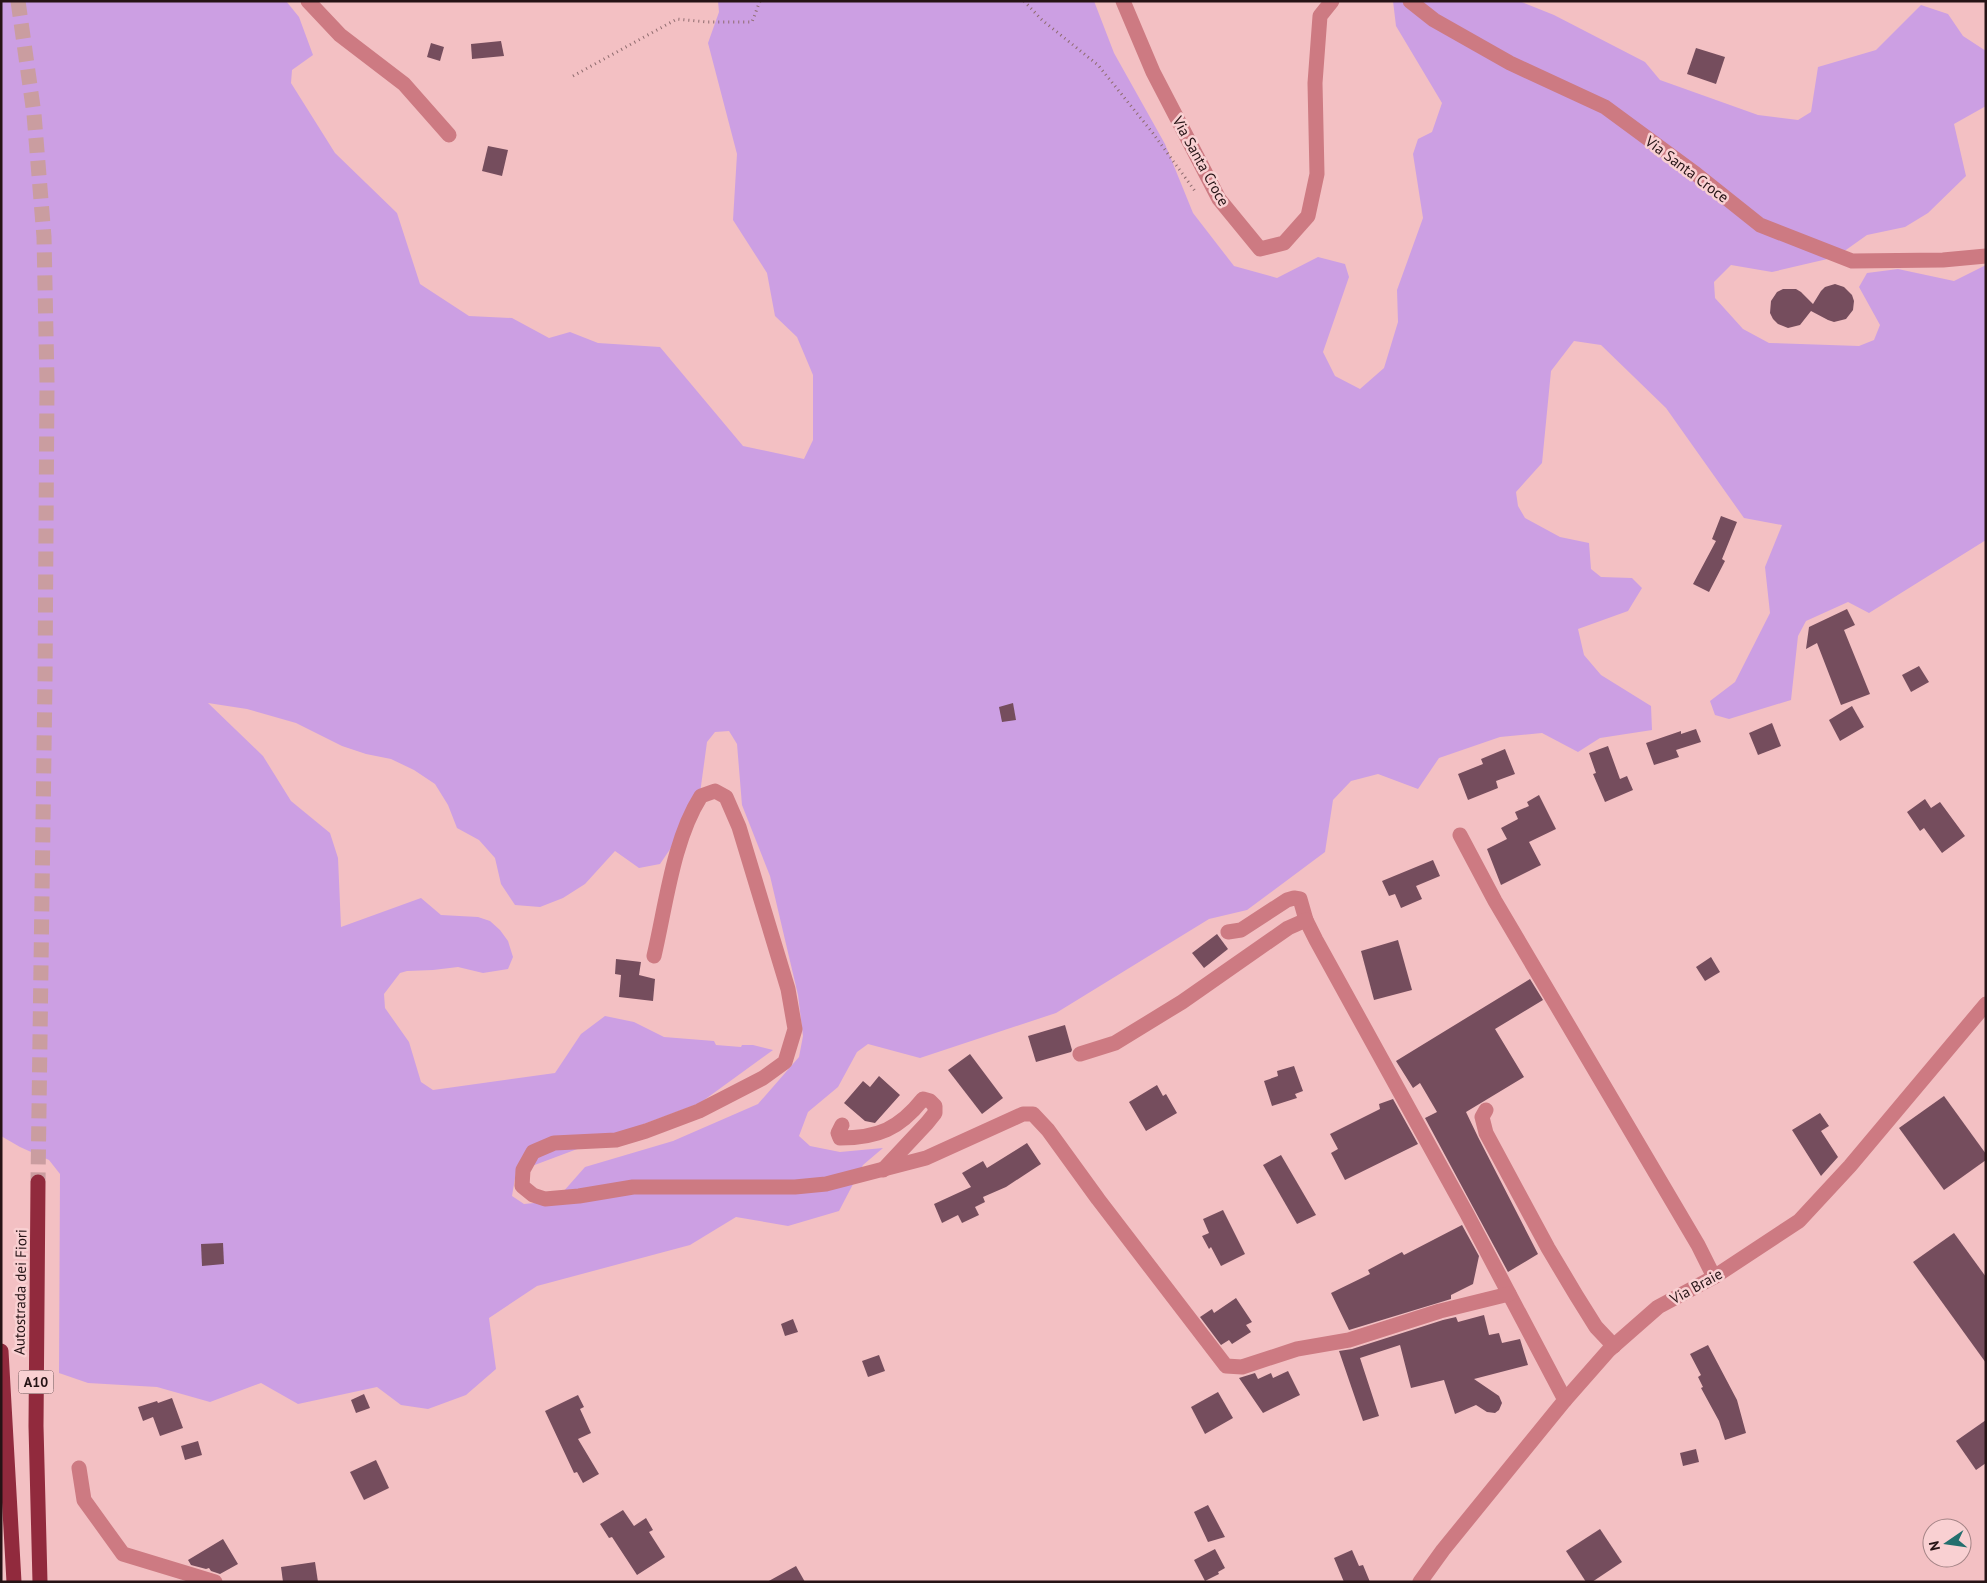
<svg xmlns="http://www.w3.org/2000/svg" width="1987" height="1583" font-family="'PT Sans',sans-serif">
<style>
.green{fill:#cc9fe3;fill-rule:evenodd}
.building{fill:#754d5d}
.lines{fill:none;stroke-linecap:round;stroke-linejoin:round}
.highway-tunnel{stroke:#ca9da0;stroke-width:15;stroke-dasharray:15 8;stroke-linecap:butt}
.path{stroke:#8e6b6e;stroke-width:3;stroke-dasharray:1 4;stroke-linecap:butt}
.minor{stroke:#cd7a82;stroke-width:15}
.highway{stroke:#912a3d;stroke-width:15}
.labels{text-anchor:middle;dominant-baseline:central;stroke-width:5;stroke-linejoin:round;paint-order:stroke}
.shield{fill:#f9d0d2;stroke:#654c4e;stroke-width:1}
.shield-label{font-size:14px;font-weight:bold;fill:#251315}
.street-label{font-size:15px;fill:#251315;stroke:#f9d0d2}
</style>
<rect width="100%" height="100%" fill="#f3c0c3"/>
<path class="green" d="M1,1H286L299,17L313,55L292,70L291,83L335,153L397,213L420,284L469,316L512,318L549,338L570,332L598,343L660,347L743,446L804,459L813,440V375L797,337L775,316L767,273L733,220L737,154L708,43L719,12L718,1H1094L1114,53L1165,144L1193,213L1234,266L1277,278L1318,257L1345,264L1349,277L1323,352L1335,376L1360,389L1384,368L1398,322L1397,290L1423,218L1413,154L1418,139L1432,132L1442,103L1396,26L1393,1H1519L1554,15L1645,62L1660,80L1758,115L1798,120L1811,112L1818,67L1876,50L1921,5L1948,14L1963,36L1986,51V106L1954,124L1966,176L1928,213L1905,227L1867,235L1836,257L1772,272L1731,265L1714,282L1715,298L1743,329L1769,343L1859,346L1874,340L1880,325L1859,287L1867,273L1898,269L1954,281L1986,265V540L1869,613L1848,602L1806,621L1798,636L1791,700L1729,719L1715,715L1710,701L1735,682L1770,613L1765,567L1782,525L1744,518L1666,408L1601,345L1574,341L1551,371L1542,463L1516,492L1518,506L1525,518L1560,537L1589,543L1591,569L1601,577L1632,578L1642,588L1628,611L1578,629L1584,655L1601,675L1651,706L1652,730L1600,738L1578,752L1542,733L1500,737L1439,758L1418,789L1378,774L1351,781L1333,800L1325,852L1247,910L1209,919L1056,1013L920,1058L868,1044L857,1052L838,1087L808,1112L799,1136L810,1146L840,1152L883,1148L863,1165L839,1211L788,1226L736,1217L690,1245L537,1286L489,1318L496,1369L466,1395L428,1409L401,1405L377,1387L298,1404L261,1383L210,1402L157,1387L88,1383L59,1373L60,1174L49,1160L20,1147L1,1136ZM208,703L247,709L296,723L342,746L366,754L391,759L414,770L435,784L448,805L457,828L479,840L495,858L501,884L515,905L540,907L563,898L585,884L615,851L639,868L660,864L698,808L707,742L715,732L729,731L737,744L742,805L770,876L798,995L803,1036L799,1057L758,1104L673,1141L585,1167L555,1201L524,1204L512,1196L516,1172L700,1103L773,1050L753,1045H742L741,1047L716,1045L714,1041L664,1037L634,1022L605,1016L581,1034L555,1073L433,1090L421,1082L409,1042L385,1008L384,994L400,973L407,971L433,970L458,967L483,973L508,969L513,957L508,941L500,930L490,921L478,917L441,915L421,898L341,927L338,858L330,833L291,801L263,756Z"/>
<g class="building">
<polygon points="501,41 504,56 472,59 471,44"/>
<polygon points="431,43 444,47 440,61 427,57"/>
<polygon points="1696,48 1725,57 1716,84 1687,74"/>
<polygon points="488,146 508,150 502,176 482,171"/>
<polygon points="1835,284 1844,287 1852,295 1854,301 1853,310 1846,319 1834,322 1828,320 1811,311 1800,325 1788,328 1778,324 1773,319 1770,313 1771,301 1777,292 1783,289 1796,289 1801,292 1813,304 1821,291 1825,287"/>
<polygon points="1721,516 1737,522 1722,559 1725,561 1709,592 1693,584 1716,541 1712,539"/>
<polygon points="1847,609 1855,625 1844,630 1870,694 1841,705 1817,643 1806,649 1809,627"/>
<polygon points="1919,666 1929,682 1911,692 1902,675"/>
<polygon points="1013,703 1016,720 1002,722 999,707"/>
<polygon points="1852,706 1864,727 1840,741 1829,720"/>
<polygon points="1772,723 1781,746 1758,755 1749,733"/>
<polygon points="1696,729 1701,742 1676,750 1679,757 1654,765 1646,743 1681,731 1681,734"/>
<polygon points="1608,746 1620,779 1627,776 1633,790 1605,802 1593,774 1596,773 1589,753"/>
<polygon points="1505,749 1515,774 1496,781 1498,788 1468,800 1458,774 1483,764 1481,759"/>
<polygon points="1539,795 1556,829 1529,842 1541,865 1501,885 1487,849 1507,839 1501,828 1518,819 1515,812 1529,806 1527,802"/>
<polygon points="1925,799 1931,808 1940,802 1965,836 1942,853 1924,828 1920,831 1907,812"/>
<polygon points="1433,860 1440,876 1416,886 1422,899 1401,908 1395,894 1389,896 1382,881"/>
<polygon points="1217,934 1228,949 1204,968 1192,953"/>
<polygon points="1398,940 1412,990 1374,1000 1361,951"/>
<polygon points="1711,957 1720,972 1705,981 1696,967"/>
<polygon points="616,959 641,962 639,975 655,979 653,1001 619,997 621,975 615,974"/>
<polygon points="1530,979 1543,1000 1495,1029 1524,1077 1466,1112 1478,1137 1538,1254 1508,1272 1425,1118 1437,1112 1420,1083 1413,1088 1396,1061"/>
<polygon points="1065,1025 1072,1050 1071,1052 1036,1062 1028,1036"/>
<polygon points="970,1054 1003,1098 982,1114 948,1070"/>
<polygon points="1294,1066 1303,1091 1295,1094 1297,1098 1272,1106 1264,1081 1278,1076 1277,1071"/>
<polygon points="879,1076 900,1095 875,1123 865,1121 844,1103 863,1081 870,1087"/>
<polygon points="1157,1085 1163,1096 1166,1094 1177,1113 1146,1131 1129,1102"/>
<polygon points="1944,1096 1986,1154 1986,1160 1944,1190 1899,1128"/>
<polygon points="1393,1099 1418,1144 1345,1180 1331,1153 1338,1149 1330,1134 1380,1109 1379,1104"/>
<polygon points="1820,1113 1829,1126 1821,1131 1838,1157 1821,1176 1792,1130"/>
<polygon points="1027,1143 1041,1164 1006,1187 983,1197 985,1202 975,1207 979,1215 962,1223 958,1215 942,1223 934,1204 971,1187 962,1173 983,1161 987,1168"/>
<polygon points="1281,1155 1316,1215 1297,1224 1263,1165"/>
<polygon points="1223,1210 1245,1254 1221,1266 1211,1247 1209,1249 1202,1236 1209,1233 1203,1219"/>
<polygon points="1462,1225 1479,1256 1473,1284 1451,1295 1451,1299 1349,1330 1331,1293 1370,1274 1368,1270 1402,1252 1404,1255"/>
<polygon points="1954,1233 1986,1277 1986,1363 1913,1262"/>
<polygon points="223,1243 224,1264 202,1266 201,1244"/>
<polygon points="1236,1298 1252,1322 1246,1325 1251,1332 1232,1344 1229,1340 1221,1345 1200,1317 1212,1309 1214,1313"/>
<polygon points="1484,1315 1489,1335 1499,1333 1502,1343 1520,1339 1528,1365 1474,1379 1499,1396 1502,1403 1499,1410 1495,1413 1487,1412 1476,1405 1455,1414 1444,1380 1411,1388 1400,1345 1360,1358 1379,1416 1363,1421 1339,1351 1352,1349 1443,1320 1456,1317 1458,1322"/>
<polygon points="793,1319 798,1332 785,1336 781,1324"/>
<polygon points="1708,1345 1737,1400 1746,1433 1725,1440 1719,1421 1701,1388 1703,1387 1698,1377 1701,1375 1690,1354"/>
<polygon points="879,1355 885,1371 868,1377 862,1361"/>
<polygon points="1288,1371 1300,1395 1263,1413 1239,1378 1255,1373 1258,1379 1271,1373 1273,1378"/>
<polygon points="1218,1392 1233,1418 1205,1434 1191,1407"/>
<polygon points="364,1394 370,1408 356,1413 351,1400"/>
<polygon points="578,1395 584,1407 580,1409 591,1433 578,1439 599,1474 583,1483 577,1472 574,1473 545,1411"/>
<polygon points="172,1398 183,1428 160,1436 153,1417 143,1421 138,1407 157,1401 158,1403"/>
<polygon points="1986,1420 1986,1463 1976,1470 1956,1441"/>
<polygon points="198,1441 202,1455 185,1460 181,1446"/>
<polygon points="1696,1449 1699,1462 1683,1466 1680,1453"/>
<polygon points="376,1460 389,1488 364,1500 350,1472"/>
<polygon points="1208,1505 1225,1537 1208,1542 1194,1512"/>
<polygon points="623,1510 634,1526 646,1518 653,1530 649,1532 665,1557 637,1575 612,1537 609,1538 600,1524"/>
<polygon points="1600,1529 1622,1562 1592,1582 1586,1582 1566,1551"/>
<polygon points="223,1539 238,1564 220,1574 211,1571 209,1568 206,1569 191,1565 188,1560"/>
<polygon points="1215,1549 1225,1568 1218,1572 1219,1574 1205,1581 1194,1560"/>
<polygon points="1352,1550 1359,1566 1363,1565 1370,1582 1344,1582 1334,1558"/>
<polygon points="315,1562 318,1582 283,1582 281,1567"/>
<polygon points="796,1566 805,1582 767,1582"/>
</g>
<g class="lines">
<polyline class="highway-tunnel" points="18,1 34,114 44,237 47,382 45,679 38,1182"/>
<g class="path">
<polyline points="1024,1 1042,20 1098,65 1152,132 1195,191"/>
<polyline points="573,76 677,19 707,22 752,22 760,1"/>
</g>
<g class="minor">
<polyline points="308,1 340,35 404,84 449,135"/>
<polyline points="1123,1 1153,72 1219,199 1260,249 1284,243 1308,216 1317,174 1315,83 1320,16 1332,1"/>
<polyline points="1410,1 1434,20 1510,63 1605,107 1696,174 1760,225 1852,261 1943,260 1986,256"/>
<polyline points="1460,835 1495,901 1698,1245 1714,1277"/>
<polyline points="1228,932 1241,930 1287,900 1294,898 1300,899 1306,920 1316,940 1467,1214 1565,1400"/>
<path d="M654,956C666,905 673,840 701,796L715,791L726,797L739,827L788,989L795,1029L785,1062L763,1078L699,1111L646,1131L616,1140L554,1143L533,1152L523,1170L522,1186L533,1195L545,1199L579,1196L633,1187H795L826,1184L926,1158L1023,1114H1033L1048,1130L1098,1199L1226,1366L1242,1367L1297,1349L1349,1340L1440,1311L1509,1294"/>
<polyline points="1080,1054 1115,1043 1182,1002 1288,928 1306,920"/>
<polyline points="1486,1110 1482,1117 1486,1133 1548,1248 1576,1295 1596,1327 1614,1346"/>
<path d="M842,1125L838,1133L840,1138C878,1138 899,1129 923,1099L930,1101L935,1106V1113L927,1123L883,1170"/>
<polyline points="79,1468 84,1500 123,1554 215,1582"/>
<polyline points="1420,1582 1443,1550 1565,1400 1609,1350 1658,1307 1714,1277 1799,1221 1850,1166 1986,1004"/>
</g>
<g class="highway">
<polyline points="38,1182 36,1426 40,1582"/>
<polyline points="1,1351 14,1582"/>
</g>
</g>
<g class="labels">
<rect class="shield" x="18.5" y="1370.5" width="35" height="23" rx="4"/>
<g class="shield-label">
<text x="36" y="1382">A10</text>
</g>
<g class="street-label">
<text transform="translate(1201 161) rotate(61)">Via Santa Croce</text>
<text transform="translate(1687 169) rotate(37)">Via Santa Croce</text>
<text transform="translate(1696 1286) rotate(-29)">Via Braie</text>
<text transform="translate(20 1292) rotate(-89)">Autostrada dei Fiori</text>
</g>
</g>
<rect width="1987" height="1583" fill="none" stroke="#251315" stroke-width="5"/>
<g transform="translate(1947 1543) rotate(257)"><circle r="24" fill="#f9d0d2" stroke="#a48486"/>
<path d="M0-4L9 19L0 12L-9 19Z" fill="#246f6e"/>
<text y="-8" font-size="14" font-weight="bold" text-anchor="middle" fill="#251315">N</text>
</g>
</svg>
